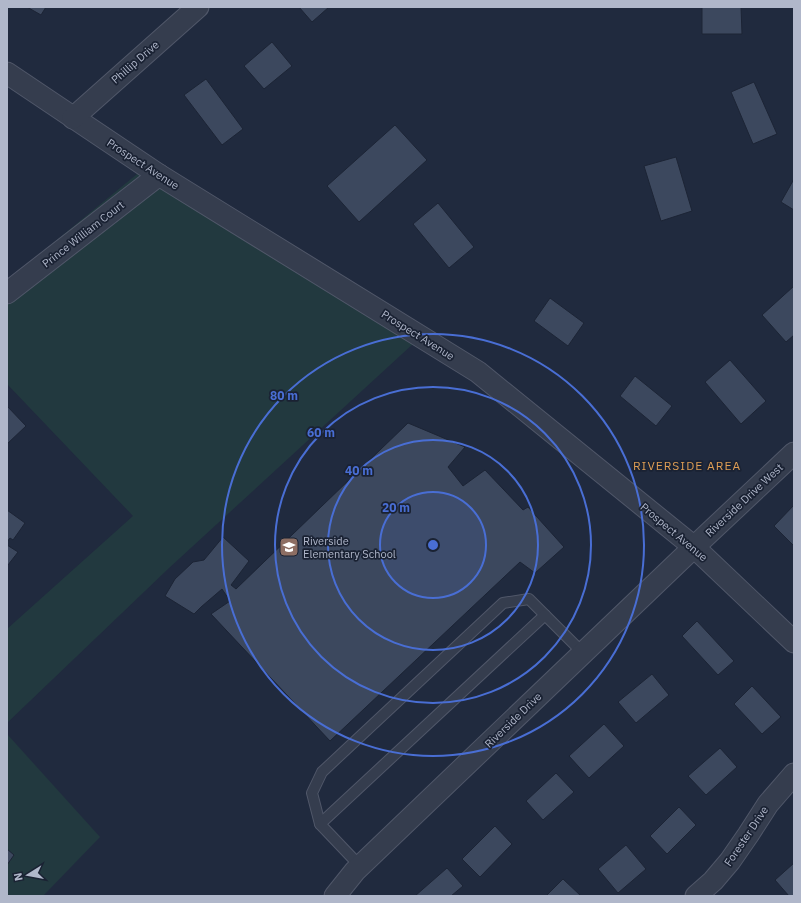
<svg xmlns="http://www.w3.org/2000/svg" width="801" height="903" font-family="'IBM Plex Sans',sans-serif">
<style>
.green{fill:#22393f}
.building{fill:#3c485e;stroke:#1c2435}
.lines{fill:none;stroke-linecap:round;stroke-linejoin:round}
.service-casing{stroke:#505769;stroke-width:12}
.minor-casing{stroke:#505769;stroke-width:23}
.service{stroke:#353d4e;stroke-width:10}
.minor{stroke:#353d4e;stroke-width:21}
.ring{fill:none;stroke:#496ed4;stroke-width:2}
.labels{text-anchor:middle;dominant-baseline:central;stroke-width:3.5;stroke-linejoin:round;paint-order:stroke}
.street-label{font-size:11px;fill:#b0b7ca;stroke:#1a2233}
.poi-label{font-size:11px;fill:#b0b7ca;stroke:#1a2233;text-anchor:start}
.neighbourhood-label{font-size:12px;letter-spacing:1px;fill:#df9e55;stroke:#1a2233}
.centre{fill:#496ed4;stroke:#1a2233;stroke-width:2}
.ring-label{font-size:12px;text-anchor:middle;font-weight:bold;fill:#496ed4;stroke:#1a2233;stroke-width:3.5;stroke-linejoin:round;paint-order:stroke}
</style>
<rect width="100%" height="100%" fill="#202a3e"/>
<g class="green">
<polygon points="148,165 426,332 168,569 7,723 7,629 133,516 7,384 7,281"/>
<polygon points="7,734 100,837 43,896 7,896"/>
</g>
<g class="building">
<polygon points="27,7 46,7 41,15"/>
<polygon points="299,7 329,7 312,22"/>
<polygon points="702,7 741,7 742,34 702,34"/>
<polygon points="272,42 292,66 264,89 244,66"/>
<polygon points="206,79 243,129 222,145 184,95"/>
<polygon points="754,82 777,134 753,144 731,92"/>
<polygon points="395,125 427,160 359,222 327,186"/>
<polygon points="676,157 692,211 661,221 644,166"/>
<polygon points="794,179 794,210 781,202"/>
<polygon points="438,203 474,247 449,268 413,224"/>
<polygon points="794,286 794,335 786,342 762,315"/>
<polygon points="550,298 584,323 568,346 534,321"/>
<polygon points="730,360 766,401 741,424 705,382"/>
<polygon points="635,376 672,406 656,426 620,396"/>
<polygon points="7,406 26,426 7,444"/>
<polygon points="408,423 465,447 448,467 463,486 485,470 523,510 528,507 564,547 535,573 520,562 330,741 211,614 230,601 222,589 201,607 194,614 165,596 175,579 193,562 204,560 223,537 249,561 231,585 236,589"/>
<polygon points="794,505 794,546 774,526"/>
<polygon points="7,510 25,523 13,540 10,538 7,542"/>
<polygon points="7,545 18,552 8,565 7,564"/>
<polygon points="697,621 734,661 718,675 682,636"/>
<polygon points="652,674 669,695 636,723 618,702"/>
<polygon points="752,686 781,717 762,734 734,704"/>
<polygon points="604,724 624,746 589,778 569,756"/>
<polygon points="720,748 737,767 706,795 688,776"/>
<polygon points="556,773 574,792 543,820 526,801"/>
<polygon points="679,807 696,825 667,854 650,836"/>
<polygon points="495,826 512,844 480,877 462,859"/>
<polygon points="626,845 646,869 618,893 598,869"/>
<polygon points="7,849 14,855 7,865"/>
<polygon points="794,863 794,896 789,896 775,880"/>
<polygon points="447,868 463,886 451,896 415,896"/>
<polygon points="563,879 581,896 546,896"/>
</g>
<g class="lines">
<defs>
<g id="service">
<polyline points="320,824 312,793 322,772 503,603 529,599 545,615"/>
<polyline points="360,866 320,824 545,615 583,653"/>
</g>
<g id="minor">
<polyline points="7,73 159,175 478,372 694,547 794,642"/>
<polyline points="73,118 198,7"/>
<polyline points="7,293 159,175"/>
<polyline points="335,896 355,871 694,547 794,453"/>
<polyline points="696,896 713,881 730,861 748,835 768,804 794,774"/>
</g>
</defs>
<use href="#service" class="service-casing"/>
<use href="#minor" class="minor-casing"/>
<use href="#service" class="service"/>
<use href="#minor" class="minor"/>
</g>
<circle cx="433" cy="545" r="53" fill="#496ed4" fill-opacity=".12"/>
<g class="ring">
<circle cx="433" cy="545" r="53"/>
<circle cx="433" cy="545" r="105"/>
<circle cx="433" cy="545" r="158"/>
<circle cx="433" cy="545" r="211"/>
</g>
<defs>
<symbol id="school-square" viewBox="-11 -11 22 22"><rect x="-9" y="-9" width="18" height="18" rx="4" fill="#8d6e63" stroke="#1a2233"/><path d="M0-5L7-2L0 1L-7-2ZM-4 1L0 2.5L4 1V4Q0 6-4 4Z" fill="#fff"/></symbol>
</defs>
<g fill-rule="evenodd">
<use href="#school-square" x="278" y="536" width="22" height="22"/>
</g>
<g class="labels">
<g class="street-label">
<text transform="translate(135 62) rotate(-41)">Phillip Drive</text>
<text transform="translate(143 164) rotate(33)">Prospect Avenue</text>
<text transform="translate(83 234) rotate(-38)">Prince William Court</text>
<text transform="translate(418 335) rotate(32)">Prospect Avenue</text>
<text transform="translate(744 500) rotate(-43)">Riverside Drive West</text>
<text transform="translate(674 532) rotate(40)">Prospect Avenue</text>
<text transform="translate(513 720) rotate(-44)">Riverside Drive</text>
<text transform="translate(746 836) rotate(-56)">Forester Drive</text>
</g>
<g class="poi-label">
<text x="303" y="541">Riverside<tspan x="303" dy="13">Elementary School</tspan></text>
</g>
<g class="neighbourhood-label">
<text x="687" y="465">RIVERSIDE AREA</text>
</g>
</g>
<circle cx="433" cy="545" r="6" class="centre"/>
<g class="ring-label">
<text x="284" y="400">80 m</text>
<text x="321" y="437">60 m</text>
<text x="359" y="475">40 m</text>
<text x="396" y="512">20 m</text>
</g>
<rect width="801" height="903" fill="none" stroke="#b0b7ca" stroke-width="16"/>
<g transform="translate(28 875) rotate(259)" stroke="#1a2233" stroke-width="3" paint-order="stroke">
<path d="M0-3L7 15L0 10L-7 15Z" fill="#b0b7ca"/>
<text y="-6" font-size="11" font-weight="bold" text-anchor="middle" fill="#b0b7ca">N</text>
</g>
</svg>
